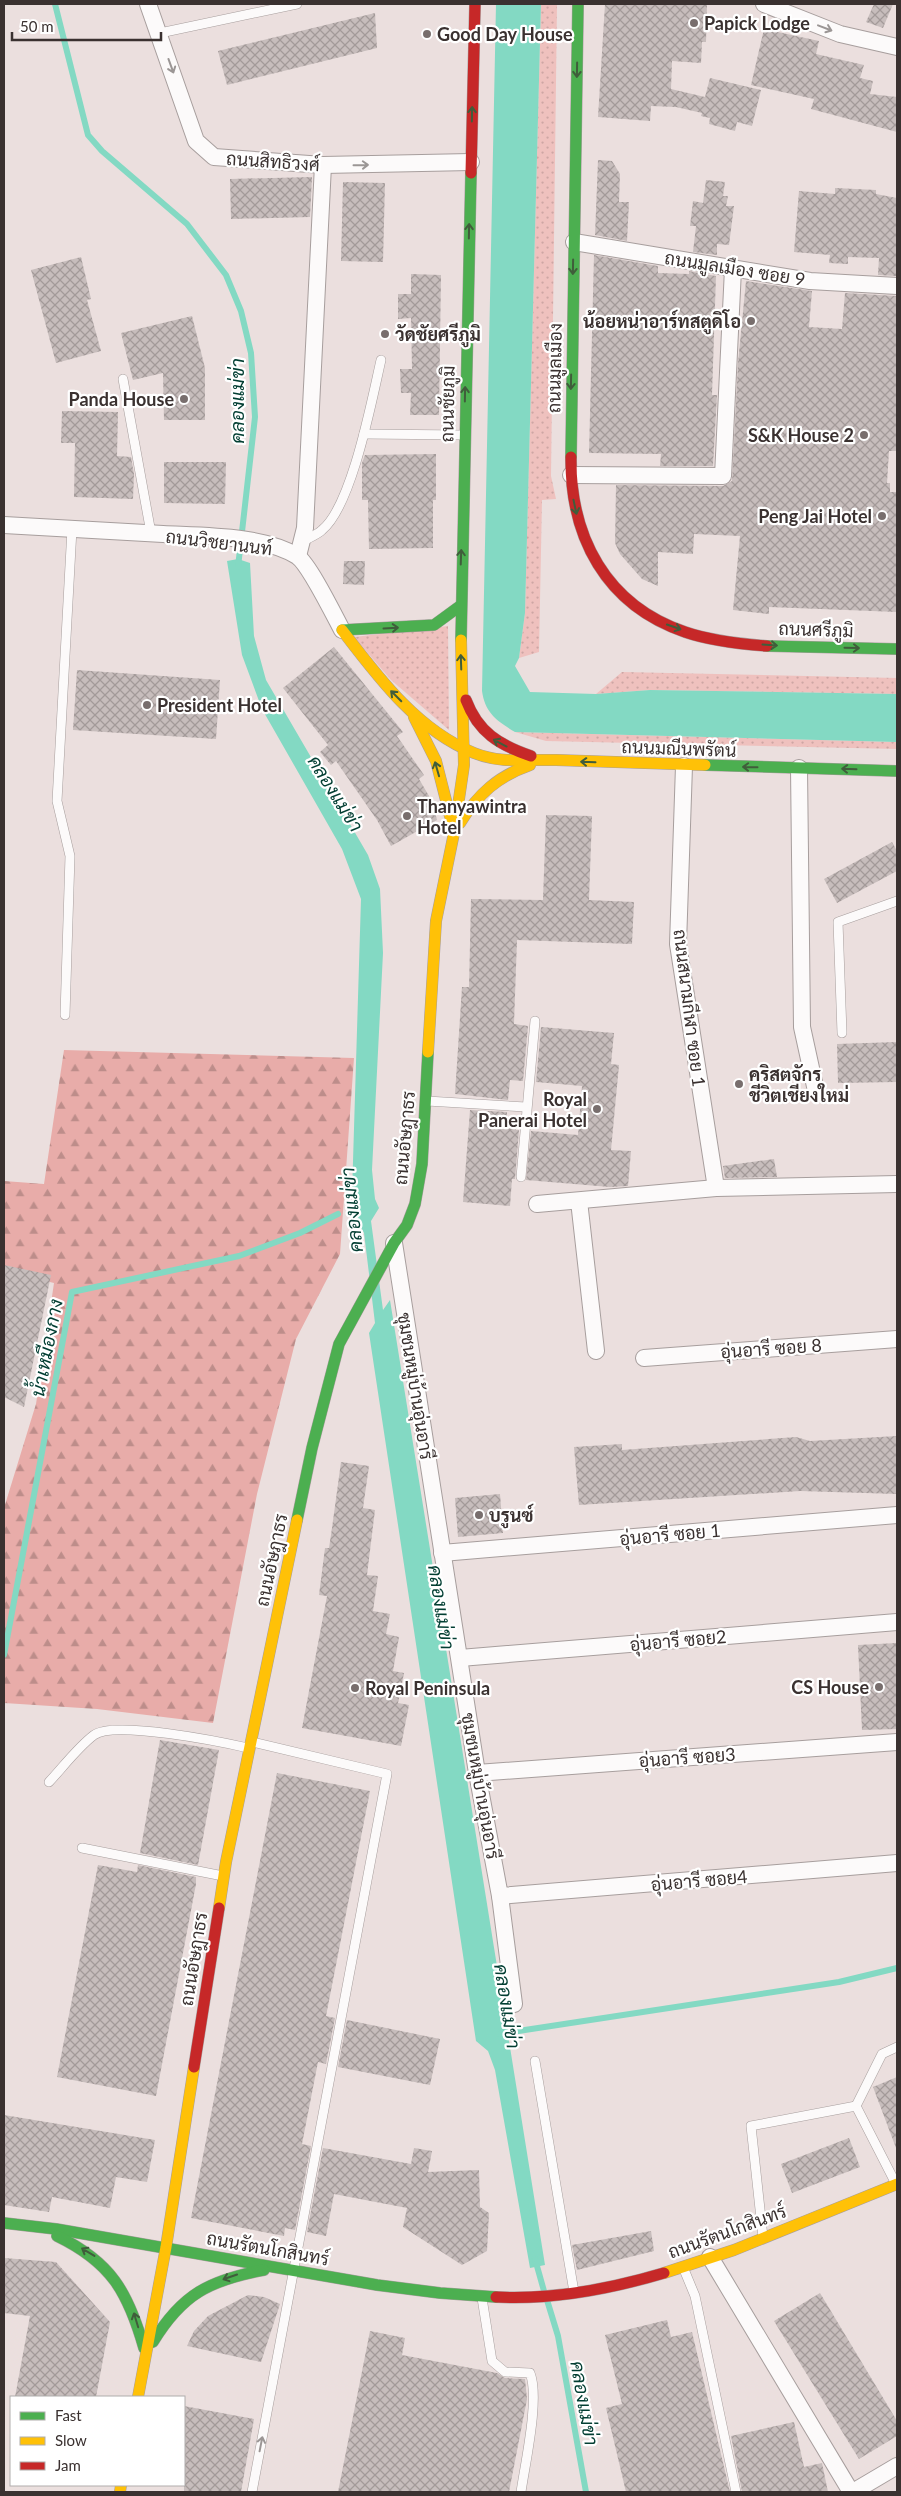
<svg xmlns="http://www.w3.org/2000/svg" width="901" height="2496" font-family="Lato,Sarabun,sans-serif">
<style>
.grass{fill:url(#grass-dots)}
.forest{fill:url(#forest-firs)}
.water{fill:#83d9c3}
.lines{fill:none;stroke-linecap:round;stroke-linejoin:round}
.stream{stroke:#83d9c3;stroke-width:6}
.building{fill:url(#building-cross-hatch)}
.lane-casing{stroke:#a79e9d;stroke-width:10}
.street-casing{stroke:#a79e9d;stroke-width:18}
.fast-casing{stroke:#a79e9d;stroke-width:12}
.slow-casing{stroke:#a79e9d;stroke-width:12}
.jam-casing{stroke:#a79e9d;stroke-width:12}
.lane{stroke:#fcfafa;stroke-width:9}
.street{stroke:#fcfafa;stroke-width:16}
.fast{stroke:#4caf50;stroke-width:11}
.slow{stroke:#ffc107;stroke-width:11}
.jam{stroke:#c62828;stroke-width:11}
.oneway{stroke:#9b9695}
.oneway2{stroke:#405d3b}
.poi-dot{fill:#786e6d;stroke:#fff;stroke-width:2}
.labels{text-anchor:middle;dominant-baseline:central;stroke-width:4.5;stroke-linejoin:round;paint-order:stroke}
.poi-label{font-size:18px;font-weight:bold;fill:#3a3130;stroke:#fff;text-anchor:start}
.street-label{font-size:18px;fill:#3a3130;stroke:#fff}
.water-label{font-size:19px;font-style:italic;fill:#023e32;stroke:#fff}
</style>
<defs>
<pattern id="grass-dots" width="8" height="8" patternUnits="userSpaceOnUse" patternTransform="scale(1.25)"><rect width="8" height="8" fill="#efc1be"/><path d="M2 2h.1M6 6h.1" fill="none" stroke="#cea6a4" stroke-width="1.8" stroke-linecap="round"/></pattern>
<pattern id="forest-firs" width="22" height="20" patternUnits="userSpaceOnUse" patternTransform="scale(1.25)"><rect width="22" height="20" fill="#e8aca9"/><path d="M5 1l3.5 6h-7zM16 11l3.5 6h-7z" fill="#bd8d8a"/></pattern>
<pattern id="building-cross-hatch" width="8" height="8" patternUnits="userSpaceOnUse" patternTransform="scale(1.25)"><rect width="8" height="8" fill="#c7bdbc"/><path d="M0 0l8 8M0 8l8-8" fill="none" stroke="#a39a99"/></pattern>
</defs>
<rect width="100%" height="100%" fill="#ebdfde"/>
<g class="grass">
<polygon points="541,4 557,4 551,476 556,499 542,500 539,652 519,658 525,613"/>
<polygon points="448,626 449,730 391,680 354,637"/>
<polygon points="622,672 897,678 897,694 650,690 596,694"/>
<polygon points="515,732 897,742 897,749 546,741"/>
</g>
<polygon class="forest" points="64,1050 354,1058 340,1254 296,1339 257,1494 213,1723 97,1709 4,1703 4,1508 36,1404 54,1283 4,1271 4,1181 44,1184"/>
<g class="water">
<path d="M496,4H541L525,613L519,658L515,666L530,692L596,694L650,690L897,694V742L515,732C497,721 485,713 482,691Z"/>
<polygon points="238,559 250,563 254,636 266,680 368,855 380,889 383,953 372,1170 375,1199 379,1208 371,1221 383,1310 390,1300 545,2265 530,2268 495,2070 488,2051 476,2041 369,1333 375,1323 364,1233 356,1220 352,1194 361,899 342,849 262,709 242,655 227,561"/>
</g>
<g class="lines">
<g class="stream">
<polyline points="55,4 88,135 102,151 187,224 226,275 241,311 251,353 255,417 238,567"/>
<polyline points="4,1655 72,1292 239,1256 300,1233 338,1214"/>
<polyline points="499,2034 839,1982 897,1968"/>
<polyline points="535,2259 544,2291"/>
<polyline points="547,2300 558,2336 586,2492"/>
</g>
</g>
<g class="building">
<polygon points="605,4 707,4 706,42 702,42 701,63 672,61 671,89 705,97 710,78 761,90 752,126 737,122 735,131 709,124 710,118 701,116 702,113 676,107 651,106 650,121 598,117"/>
<polygon points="874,4 893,4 883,28 866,22"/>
<polygon points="375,13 377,48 227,85 218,51"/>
<polygon points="764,29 819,41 816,54 864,65 860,78 873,81 870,94 897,97 897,132 811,109 814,99 751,85"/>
<polygon points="598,160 612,161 620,174 619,202 629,202 627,241 595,235"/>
<polygon points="312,177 310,217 231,219 230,179"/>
<polygon points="706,180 725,182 723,196 728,196 726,206 734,206 729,245 717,244 717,255 693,252 696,226 690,226 693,201 703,203"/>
<polygon points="343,182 385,183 383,262 341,261"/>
<polygon points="835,188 876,190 876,194 897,198 896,276 878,275 879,258 848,257 848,264 829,263 830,255 794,252 799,191 835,194"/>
<polygon points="594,255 658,266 658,273 689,274 689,271 716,276 712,395 717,395 713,466 660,466 661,454 589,453"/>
<polygon points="81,257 91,299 87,300 101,351 56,363 31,270"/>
<polygon points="411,274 441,275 439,415 410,415 411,393 401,393 400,369 412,369 411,318 398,319 398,294 411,294"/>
<polygon points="746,281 812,291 809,327 842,329 845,293 897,296 897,451 889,451 887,483 890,483 890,492 897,492 897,612 769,607 769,614 733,610 740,536 694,534 693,554 658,552 658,586 642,579 620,554 615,543 616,485 723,486 732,481 738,363"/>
<polygon points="192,316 205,368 205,420 164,420 163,373 133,380 121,333"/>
<polygon points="62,411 118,412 117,456 131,457 134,474 133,499 74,497 75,443 61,443"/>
<polygon points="436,454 436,500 433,500 433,548 369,549 368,500 362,500 362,463 365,455"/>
<polygon points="164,462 226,462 225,504 164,503"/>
<polygon points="344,561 365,561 364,585 343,584"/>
<polygon points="334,647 403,732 397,736 424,775 419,779 432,801 437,820 391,846 377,820 336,761 331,765 320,752 328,745 283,688"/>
<polygon points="77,670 220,680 216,739 73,730"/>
<polygon points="546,815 592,816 589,900 634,902 632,944 517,940 514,1024 528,1026 523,1081 510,1080 508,1100 455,1094 462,987 469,987 471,899 543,900"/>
<polygon points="892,842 897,851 897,871 837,903 824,879"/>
<polygon points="541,1027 614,1033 611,1064 619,1065 611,1150 631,1151 628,1186 610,1187 526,1180 531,1131 578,1135 582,1086 536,1082"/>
<polygon points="897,1042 897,1082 838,1083 837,1044"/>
<polygon points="470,1110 507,1112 507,1118 517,1119 516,1130 519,1130 515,1179 512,1179 510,1206 463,1202"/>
<polygon points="774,1159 777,1177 725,1178 723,1166"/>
<polygon points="4,1265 51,1275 24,1407 4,1397"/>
<polygon points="897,1436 897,1494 800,1491 579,1505 574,1447 622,1444 622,1450 796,1437 810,1441"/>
<polygon points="341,1462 369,1466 363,1508 375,1510 367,1575 378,1576 373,1611 390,1614 386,1634 399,1637 393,1671 404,1673 398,1703 409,1705 401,1746 302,1728 327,1596 319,1595 325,1548 329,1548 332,1528"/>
<polygon points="500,1494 503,1533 458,1537 455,1498"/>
<polygon points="897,1643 897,1729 862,1730 858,1645"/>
<polygon points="160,1740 219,1750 198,1865 140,1853"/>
<polygon points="277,1773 370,1791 326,2016 335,2018 326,2064 318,2062 302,2144 311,2146 295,2230 285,2228 284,2236 191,2218"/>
<polygon points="98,1865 137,1872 138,1865 196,1877 196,1884 156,2096 57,2077"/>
<polygon points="347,2020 440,2039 430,2085 338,2067"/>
<polygon points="897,2077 897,2148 896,2148 873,2087"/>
<polygon points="4,2115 155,2140 147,2182 116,2177 110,2208 52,2197 49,2212 4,2205"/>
<polygon points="849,2138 860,2167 792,2193 781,2164"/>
<polygon points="323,2148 411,2164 414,2148 432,2151 428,2172 479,2170 480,2207 489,2213 487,2251 462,2265 403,2227 407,2208 334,2194 326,2236 307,2232"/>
<polygon points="651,2231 654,2251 577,2270 572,2245"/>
<polygon points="4,2258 56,2262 110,2322 96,2397 15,2397 30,2316 4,2313"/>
<polygon points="820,2293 897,2421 897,2436 859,2459 774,2321"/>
<polygon points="248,2295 264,2297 280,2304 261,2362 187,2346 194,2331 208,2316"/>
<polygon points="667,2320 671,2337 692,2332 730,2492 626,2492 606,2408 622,2404 605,2335"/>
<polygon points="370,2331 405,2338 402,2355 497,2373 505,2378 525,2379 527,2399 509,2492 338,2492"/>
<polygon points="184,2406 254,2419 241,2492 184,2492"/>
<polygon points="794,2422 804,2467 822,2463 828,2492 742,2492 731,2436"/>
</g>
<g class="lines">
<defs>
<g id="lane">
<polyline points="160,33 297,4"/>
<polyline points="123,379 151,533"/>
<polyline points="364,434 464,435"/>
<path d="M302,542C308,538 317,535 322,530C352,506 372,399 381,360"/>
<polyline points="65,1015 70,856 57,801 72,529"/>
<polyline points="842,1033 838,922 897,901"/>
<polyline points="427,1101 526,1107"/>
<polyline points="521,1177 535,1021"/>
<path d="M49,1782C63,1767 78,1747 94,1735C114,1720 222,1742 248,1748"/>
<polyline points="82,1848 223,1876"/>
<polyline points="535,2061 574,2292"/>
<polyline points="856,2106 882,2054 897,2047"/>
<polyline points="763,2237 751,2126 856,2106 896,2184"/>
<polyline points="683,2267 695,2296 736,2492"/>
<path d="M482,2298L492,2361L505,2372L530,2373C540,2398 525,2464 521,2492"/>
<polyline points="252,2492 387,1774 252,1742"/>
</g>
<g id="street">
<polyline points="148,4 196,141 214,157 323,165 471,162"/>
<polyline points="764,4 840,34 897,47"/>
<polyline points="574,242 810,281 897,286"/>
<polyline points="571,475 723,476 733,269"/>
<path d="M4,525C57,528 110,531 163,534C202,536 263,535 297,556C309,564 334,615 342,630"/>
<polyline points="298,556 305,528 323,165"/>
<polyline points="684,766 678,944 716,1188"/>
<polyline points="799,768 802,1027 816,1091"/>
<polyline points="579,1201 596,1351"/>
<polyline points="537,1204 716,1188 897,1184"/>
<polyline points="394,1243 477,1773 500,1896 514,2004"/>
<polyline points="644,1358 897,1339"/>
<polyline points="442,1553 897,1515"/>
<polyline points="460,1658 897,1622"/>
<polyline points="477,1773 897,1742"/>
<polyline points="500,1896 897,1863"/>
<polyline points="710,2257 851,2492"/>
<polyline points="853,2492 897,2466"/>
</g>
<g id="fast">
<polyline points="571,457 578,4"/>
<polyline points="342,630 434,625 460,606"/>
<polyline points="461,640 471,173"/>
<polyline points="767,646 897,649"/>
<polyline points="705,765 897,771"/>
<polyline points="297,1520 312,1448 339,1344 394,1243 407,1225 415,1204 422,1164 428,1052"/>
<polyline points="4,2223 56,2229 377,2285 440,2293 496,2297"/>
<path d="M57,2236C111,2262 128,2292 144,2348"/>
<path d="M153,2342C182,2294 210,2280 264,2270"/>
</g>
<g id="slow">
<path d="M342,630C378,677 417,730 474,753C501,764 528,759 556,760C606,762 655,763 705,765"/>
<polyline points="414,717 436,761 452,824"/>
<path d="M460,823C478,794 498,776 530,765"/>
<polyline points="428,1052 436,921 454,833 464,765 461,640"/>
<polyline points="219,1908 226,1862 297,1520"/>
<polyline points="664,2273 734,2250 897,2184"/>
<polyline points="138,2397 166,2247 194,2067"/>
<polyline points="120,2492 121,2485"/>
</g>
<g id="jam">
<polyline points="471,173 475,4"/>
<path d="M571,457C570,537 606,605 685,632C711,641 740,644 767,646"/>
<path d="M466,700C478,732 499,745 531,756"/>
<polyline points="194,2067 219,1908"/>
<path d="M496,2297C552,2300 610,2289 664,2273"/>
</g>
</defs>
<use href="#lane" class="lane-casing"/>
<use href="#street" class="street-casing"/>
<use href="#fast" class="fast-casing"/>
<use href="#slow" class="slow-casing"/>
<use href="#jam" class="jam-casing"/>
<use href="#lane" class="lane"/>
<use href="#street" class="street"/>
<use href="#fast" class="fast"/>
<use href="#slow" class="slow"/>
<use href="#jam" class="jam"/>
</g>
<defs><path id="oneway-shaft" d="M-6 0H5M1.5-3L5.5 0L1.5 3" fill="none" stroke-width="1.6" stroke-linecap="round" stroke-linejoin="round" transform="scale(1.25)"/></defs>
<g class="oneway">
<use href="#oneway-shaft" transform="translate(825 28) rotate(21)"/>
<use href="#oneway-shaft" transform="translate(171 66) rotate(70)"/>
<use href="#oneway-shaft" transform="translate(361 165) rotate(-1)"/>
<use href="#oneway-shaft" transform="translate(261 2444) rotate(-79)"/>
</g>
<g class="oneway2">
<use href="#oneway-shaft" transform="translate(577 70) rotate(91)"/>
<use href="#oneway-shaft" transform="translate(472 114) rotate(-89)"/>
<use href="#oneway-shaft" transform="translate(469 231) rotate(-89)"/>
<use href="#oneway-shaft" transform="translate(573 267) rotate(91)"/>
<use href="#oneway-shaft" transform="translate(571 382) rotate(91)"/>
<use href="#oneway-shaft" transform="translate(465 394) rotate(-89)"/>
<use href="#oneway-shaft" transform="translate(575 507) rotate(78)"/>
<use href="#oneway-shaft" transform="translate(461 557) rotate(-88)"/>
<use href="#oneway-shaft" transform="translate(674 627) rotate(19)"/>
<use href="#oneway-shaft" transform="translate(391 628) rotate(-3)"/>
<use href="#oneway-shaft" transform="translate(770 645) rotate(4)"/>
<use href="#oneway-shaft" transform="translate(852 648) rotate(1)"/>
<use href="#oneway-shaft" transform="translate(461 662) rotate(-92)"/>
<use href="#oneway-shaft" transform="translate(396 696) rotate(-135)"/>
<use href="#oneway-shaft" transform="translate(500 743) rotate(-152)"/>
<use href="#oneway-shaft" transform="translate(588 762) rotate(-178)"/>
<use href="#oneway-shaft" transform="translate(750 767) rotate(-179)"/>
<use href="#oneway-shaft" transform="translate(437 769) rotate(-106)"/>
<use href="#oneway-shaft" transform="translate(849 769) rotate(-178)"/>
<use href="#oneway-shaft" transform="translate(88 2252) rotate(-149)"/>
<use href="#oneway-shaft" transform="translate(230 2277) rotate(161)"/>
<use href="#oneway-shaft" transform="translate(136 2320) rotate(-107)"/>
</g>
<g class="poi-dot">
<circle cx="694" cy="23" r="5"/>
<circle cx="427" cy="34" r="5"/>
<circle cx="751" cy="321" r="5"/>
<circle cx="385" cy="334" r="5"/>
<circle cx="184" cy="399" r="5"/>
<circle cx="864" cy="435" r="5"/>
<circle cx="882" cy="516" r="5"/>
<circle cx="147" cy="705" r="5"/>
<circle cx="407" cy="816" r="5"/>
<circle cx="739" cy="1084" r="5"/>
<circle cx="597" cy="1109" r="5"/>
<circle cx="479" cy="1515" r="5"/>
<circle cx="879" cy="1687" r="5"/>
<circle cx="355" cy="1688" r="5"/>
</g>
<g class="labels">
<g class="poi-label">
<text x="704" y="23">Papick Lodge</text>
<text x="437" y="34">Good Day House</text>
<text x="741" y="321" text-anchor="end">น้อยหน่าอาร์ทสตูดิโอ</text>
<text x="395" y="334">วัดชัยศรีภูมิ</text>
<text x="174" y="399" text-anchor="end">Panda House</text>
<text x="854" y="435" text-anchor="end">S&amp;K House 2</text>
<text x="872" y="516" text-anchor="end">Peng Jai Hotel</text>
<text x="157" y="705">President Hotel</text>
<text x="417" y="806">Thanyawintra<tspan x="417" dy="21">Hotel</tspan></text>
<text x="749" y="1074">คริสตจักร<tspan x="749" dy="21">ชีวิตเชียงใหม่</tspan></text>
<text x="587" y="1099" text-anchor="end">Royal<tspan x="587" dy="21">Panerai Hotel</tspan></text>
<text x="489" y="1515">บรูนซ์</text>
<text x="869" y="1687" text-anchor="end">CS House</text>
<text x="365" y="1688">Royal Peninsula</text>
</g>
<g class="street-label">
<text transform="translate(273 161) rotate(4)">ถนนสิทธิวงศ์</text>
<text transform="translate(735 268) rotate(9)">ถนนมูลเมือง ซอย 9</text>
<text transform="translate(554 368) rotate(-89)">ถนนมูลเมือง</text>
<text transform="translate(447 404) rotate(-89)">ถนนชัยภูมิ</text>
<text transform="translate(219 542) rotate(7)">ถนนวิชยานนท์</text>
<text transform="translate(816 629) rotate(2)">ถนนศรีภูมิ</text>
<text transform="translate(679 748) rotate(2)">ถนนมณีนพรัตน์</text>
<text transform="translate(690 1008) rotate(83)">ถนนสนามกีฬา ซอย 1</text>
<text transform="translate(404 1138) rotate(-85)">ถนนอัษฎาธร</text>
<text transform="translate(771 1348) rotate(-4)">อุ่นอารี ซอย 8</text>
<text transform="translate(416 1386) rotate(81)">ชุมชนหมู่บ้านอุ่นอารี</text>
<text transform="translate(670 1534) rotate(-5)">อุ่นอารี ซอย 1</text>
<text transform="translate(271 1560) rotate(-78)">ถนนอัษฎาธร</text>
<text transform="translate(678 1640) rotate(-5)">อุ่นอารี ซอย2</text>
<text transform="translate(687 1757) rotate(-4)">อุ่นอารี ซอย3</text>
<text transform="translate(481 1786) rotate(80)">ชุมชนหมู่บ้านอุ่นอารี</text>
<text transform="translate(699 1880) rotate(-5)">อุ่นอารี ซอย4</text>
<text transform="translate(193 1959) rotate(-81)">ถนนอัษฎาธร</text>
<text transform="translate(727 2231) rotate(-20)">ถนนรัตนโกสินทร์</text>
<text transform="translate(268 2248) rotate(10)">ถนนรัตนโกสินทร์</text>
</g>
<g class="water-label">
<text transform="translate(236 401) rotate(-90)">คลองแม่ข่า</text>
<text transform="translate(336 793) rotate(58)">คลองแม่ข่า</text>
<text transform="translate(351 1210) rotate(-96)">คลองแม่ข่า</text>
<text transform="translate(46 1348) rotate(-79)">น้ำเหมืองกาง</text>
<text transform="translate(442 1607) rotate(81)">คลองแม่ข่า</text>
<text transform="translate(508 2006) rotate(81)">คลองแม่ข่า</text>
<text transform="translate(585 2403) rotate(80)">คลองแม่ข่า</text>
</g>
</g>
<rect width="901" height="2496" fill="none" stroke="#3a3130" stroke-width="10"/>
<rect x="10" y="2396" width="175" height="90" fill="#ffffff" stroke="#b0adac"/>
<rect x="20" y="2412" width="25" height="8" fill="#4caf50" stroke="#b0adac"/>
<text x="55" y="2421" font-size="15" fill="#3a3130">Fast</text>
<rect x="20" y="2437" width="25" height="8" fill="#ffc107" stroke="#b0adac"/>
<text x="55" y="2446" font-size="15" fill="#3a3130">Slow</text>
<rect x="20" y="2462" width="25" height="8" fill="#c62828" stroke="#b0adac"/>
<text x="55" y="2471" font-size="15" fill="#3a3130">Jam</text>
<path d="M12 32v8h149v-8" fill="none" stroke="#3a3130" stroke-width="2.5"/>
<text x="20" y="32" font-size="15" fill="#3a3130" stroke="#ffffff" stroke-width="4" paint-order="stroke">50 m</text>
</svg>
